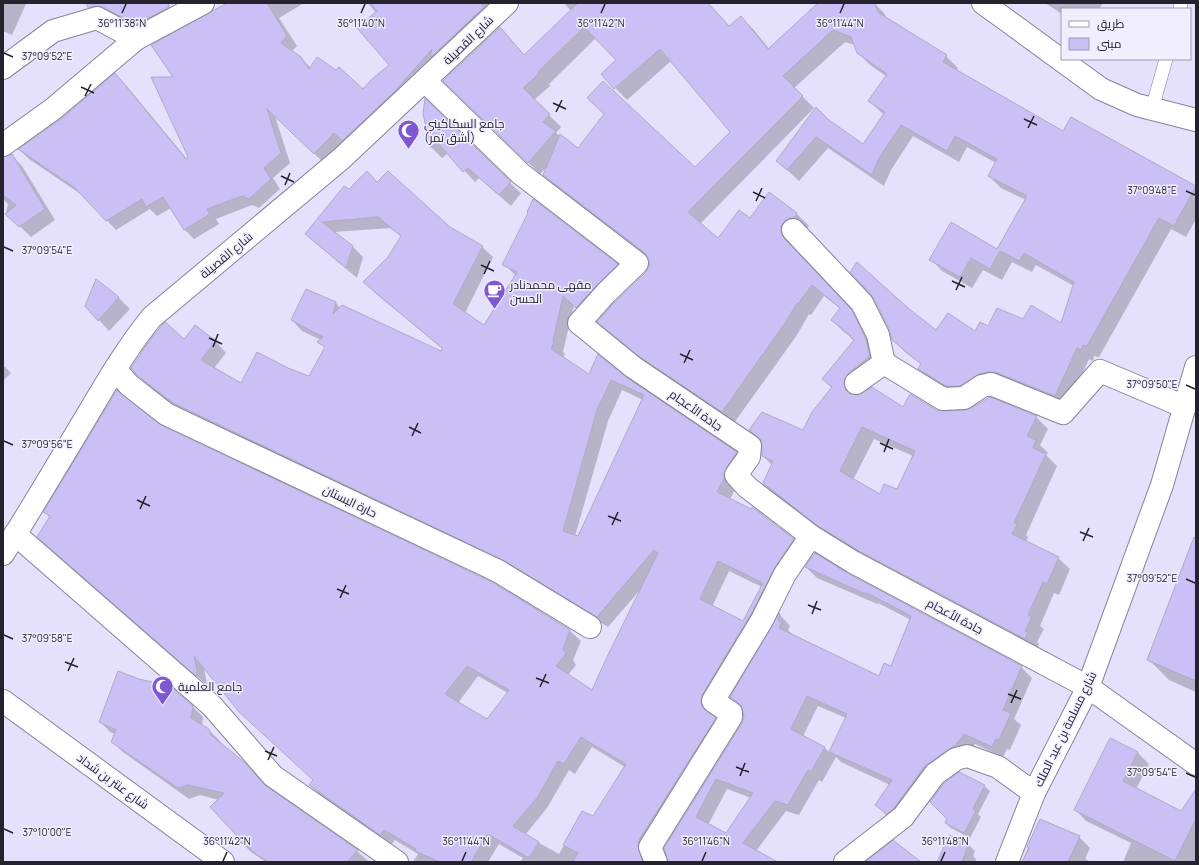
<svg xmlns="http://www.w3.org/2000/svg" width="1199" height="865" font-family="Manrope,Cairo,sans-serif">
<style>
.shadow{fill:#0003;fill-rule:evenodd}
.building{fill:#cbc0f6;stroke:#afaac4;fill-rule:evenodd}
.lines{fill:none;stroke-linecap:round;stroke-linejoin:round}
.lane-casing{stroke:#88839c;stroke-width:14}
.street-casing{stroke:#88839c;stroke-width:24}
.secondary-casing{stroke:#88839c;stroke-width:24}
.lane{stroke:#fff;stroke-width:13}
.street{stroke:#fff;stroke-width:22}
.secondary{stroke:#fff;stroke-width:22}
.ticks{fill:none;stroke:#24222c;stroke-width:1.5}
.labels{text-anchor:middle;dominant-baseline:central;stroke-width:3;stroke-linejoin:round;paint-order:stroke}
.street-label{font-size:12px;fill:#24222c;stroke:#f1eeff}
.poi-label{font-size:12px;fill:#24222c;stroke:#f1eeff;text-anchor:start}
.ticks-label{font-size:10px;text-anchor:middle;fill:#24222c;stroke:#f1eeff;stroke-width:3;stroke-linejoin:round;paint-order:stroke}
</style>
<rect width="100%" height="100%" fill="#e5e0fb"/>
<g class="shadow">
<polygon points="3,3 26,4 12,35 3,31"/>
<polygon points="87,3 168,3 170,7 178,15 148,35 100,18 89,7"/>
<polygon points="229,3 304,3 279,18 297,46 292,51 300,57 311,68 363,91 390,65 376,13 368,3 509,3 324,163 275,116 290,163 273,178 280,189 259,208 252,205 216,219 219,224 194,239 184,229 171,208 157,216 150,209 116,230 85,197 29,159 20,150 62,119 115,74 125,84 187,159 189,157 175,78"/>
<path d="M564,3H708L730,27L741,18L753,29L770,50L818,3H874L884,13L887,19L946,56L958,68L956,71L1063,132L1196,188V219L1186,237L1171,229L1099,357L1094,356L1093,361L1089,359L1067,407L1008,384L959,398L931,381L919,369L922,365L905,352L893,340L907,308L936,332L976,333L989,327L1024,320L1061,324L1074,286L1036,265L1032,272L1012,262L1002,280L983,270L972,288L942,271L931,259L998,250L1026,200L1001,188L989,176L996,163L967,147L959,162L913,136L891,170L884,186L828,148L799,181L777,161L829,121L863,146L884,115L869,101L886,76L870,65L858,53L855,45L845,42L794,88L814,108L700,224L718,240L750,220L769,194L797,214L809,226L792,245L795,251L863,323L878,352L856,390L855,396L903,409L1036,417L1048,429L1040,445L1048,453L1046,455L1057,466L1026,535L1028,537L1026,542L1058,558L1070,569L1059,595L1054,593L1040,626L1044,629L1037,642L1039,644L1037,650L872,563L831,537L776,495L764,483L772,465L763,456L762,442L750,430L803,431L832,388L823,379L855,340L844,332L832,320L841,309L824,296L811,315L809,314L797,335L734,423L654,369L610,333L598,322L646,273L650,266V259L556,187L544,175L547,167L540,174L456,92L500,28L525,56L571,11ZM596,38L617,60L602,74L627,100L671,61L731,132L696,168L578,150L556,133L561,127L534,100L550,86L549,84ZM874,439L913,456L897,490L880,495L853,480Z"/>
<polygon points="1045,3 1103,3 1099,9 1062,9 1062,14"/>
<polygon points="424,114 510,183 521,193 511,206 479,178 475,182 448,153 442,158 432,148"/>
<polygon points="11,155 22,166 55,220 31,237 6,213 8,204 3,199 3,158"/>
<path d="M377,183L450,228L482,247L493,257L465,313L484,326L516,276L504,264L529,213L533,200L617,265L628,275L587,317L574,305L563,352L565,354L563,358L589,376L625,378L736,453L747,464L734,484L735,490L730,499L793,539L804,550L711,712L712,716L726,729L649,862H520L523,858L499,844L488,862H413L418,854L395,840L391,845L321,796L310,785L314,780L204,667L207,685L49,547L50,518L45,512L160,426L492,583L570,631L581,641L573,660L576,665L568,675L592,692L640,590L608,627L515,570L184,414L150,386L138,375L184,341L196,326L216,342L226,353L214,368L242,384L288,369L310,378L326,348L319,342L321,340L302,331L292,320L336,303L340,308L441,352L443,349L375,293L365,282L388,258L402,237L390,228L334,232L352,246L363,257L357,278L317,244L306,233L349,191ZM622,390L643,400L578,538L575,536L608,421ZM729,571L762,587L744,623L712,607ZM478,676L508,693L487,721L458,703ZM592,747L625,767L594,818L583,812L559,854L525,835L547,808L569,770L575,774Z"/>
<polygon points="97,280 119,298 130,309 109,331 99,320"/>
<polygon points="3,365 11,373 3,381"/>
<polygon points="1196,536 1196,692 1169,680 1149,660"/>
<path d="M806,567L847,574L1021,667L1032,678L1014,719L1021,725L1010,750L1007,749L1003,757L975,744L966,757L887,816L877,805L890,785L841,762L836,757L822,782L819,780L799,815L786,811L756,851L776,862H669L743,724L745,717L743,709L731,697L780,615L790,626L788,630L792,634V635L880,677L891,667L911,620L878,603L877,604L875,603L817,578ZM818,706L846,718L830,753L824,747L803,736ZM727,789L751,798L726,834L708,825Z"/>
<polygon points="192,706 203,717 202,726 209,730 220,741 221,744 268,789 357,851 368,861 266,862 251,852 240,841 240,838 219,800 200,795 189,799 123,752 112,741 115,734 110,732 100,721"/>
<polygon points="1110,739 1138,753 1149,764 1136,789 1182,812 1196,801 1196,862 1123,862 1131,843 1086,821 1075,809"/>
<polygon points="984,786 990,791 978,814 981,817 970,838 951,828 946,823"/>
<polygon points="1040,820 1079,837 1090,848 1085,859 1091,862 1022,862"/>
<polygon points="968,844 975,851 973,856 976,859 975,862 938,862"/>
</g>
<g class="building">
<polygon points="86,3 168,3 169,7 136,25 103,7 94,6 88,8"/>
<polygon points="227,3 267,3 287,36 281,43 301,57 309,69 317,57 336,70 339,67 363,89 371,80 389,65 357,28 377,11 370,3 480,3 484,7 430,58 432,49 395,91 342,141 334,133 314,154 267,109 281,153 264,168 271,179 249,199 242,196 207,209 210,214 184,230 163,197 146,207 142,199 106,221 75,188 18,149 61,119 115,73 186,159 188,157 151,77 173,77 151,45"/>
<path d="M578,3H708L729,26L741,16L768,49L818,3H874L879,13L947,55L943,62L1063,131L1071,117L1196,186L1174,226L1159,218L1087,346L1083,345L1081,350L1077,348L1055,396L995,372H988L979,374L960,386H946L918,369L921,364L892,340L889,329L873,297L850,272L857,262L908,308L936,330L948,313L975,331L980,322L988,326L997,308L1023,319L1031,305L1061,323L1074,282L1024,253L1019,261L1000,251L990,269L971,258L960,277L929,260L951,222L997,249L1027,196L988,176L997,159L955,136L947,151L901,125L879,158L872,175L816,137L787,170L776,161L816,107L829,120L863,144L885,112L868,101L887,74L857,53L851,37L833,30L783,76L803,96L688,212L718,238L739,210L750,218L769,192L797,213L794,218H790L785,221L781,226V232L784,238L852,310L866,339L870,356L849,373L845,378L844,384L846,390L850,394L858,395L872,387L903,407L910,394L936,410L944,411L965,410L971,408L990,397L1037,416L1027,436L1036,440L1033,448L1046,454L1014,523L1017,524L1012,534L1059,557L1047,584L1043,582L1028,615L1032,617L1025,631L1028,632L1025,639L859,551L818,526L763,483L773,461L762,456V447L761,440L749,430L762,412L803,430L812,412L832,387L822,379L854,340L850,337L851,336L831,320L840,308L812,285L798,304L797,303L785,323L722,412L640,357L597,322L615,302L646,272L649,266V259L645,253L543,175L560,134L578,148L604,114L587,98L603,81L695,167L730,132L660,49L614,89L601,74L616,60L584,27L538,72L539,74L523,88L550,114L543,122L556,131L528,163L443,81L500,27L524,55ZM862,427L915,451L897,489L884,484L880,494L840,471Z"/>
<polygon points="425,98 511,182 499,195 468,168 463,172 437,142 431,148 423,114"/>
<polygon points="12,154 45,209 19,227 5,214 16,205 3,195 3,157"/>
<path d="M367,171L377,182L388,171L450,227L483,246L453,304L484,325L517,272L502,265L528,213L527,212L533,199L618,264L597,285L576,308L563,296L553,341L554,342L551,349L589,374L598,354L626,377L737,452L726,468L724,473V479L717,492L751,509L752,507L794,539L775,567L751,614L702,695L701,701L702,707L716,718L639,840L638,846L643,862H573L578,853L563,845L582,811L593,816L626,764L581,737L564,764L558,761L537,798L513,826L539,842L529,858L488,834L471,862H440L415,851L416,849L384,830L380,835L309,785L313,780L239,712L194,656L197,670L196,676L37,537L50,516L43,512L117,390L161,425L492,582L570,630L563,649L566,654L556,666L592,690L606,659L658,553L654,550L597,617L503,560L173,403L138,376L131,368L152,337L165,322L184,339L195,325L216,341L201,360L241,383L257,352L288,368L309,376L325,347L317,342L323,337L291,320L306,289L336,302L333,314L342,305L441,351L442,348L363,282L388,257L401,236L378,217L322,222L353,246L346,268L305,234L344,186L349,189ZM611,380L644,395L578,536L563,531L597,410ZM718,561L763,583L743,621L700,599ZM467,666L509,690L487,719L445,694Z"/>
<polygon points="96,279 119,297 98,321 85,306"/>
<polygon points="1194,537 1196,538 1196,681 1147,660"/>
<path d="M815,553L847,573L1022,666L1003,710L1011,713L999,740L996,739L992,747L964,734L955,746L949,749L925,766L894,808L887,814L875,805L892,780L829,752L847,714L807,696L791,729L825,747L811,772L808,770L788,805L775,801L743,843L778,862H668L664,848L742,723L744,717L742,707L738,703L730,697L779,613L780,614L778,620L782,622L779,628L879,676L884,663L891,666L911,616L867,593L866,594L863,593L805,567ZM716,779L753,793L726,833L696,817Z"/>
<polygon points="118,671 139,679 170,686 193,706 191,718 209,729 211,735 244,762 266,786 358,850 347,862 269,862 257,855 246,845 239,842 239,838 210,807 224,793 188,785 178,788 111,742 116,730 99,722"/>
<polygon points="1110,738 1138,752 1123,781 1181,811 1196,789 1196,819 1175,861 1074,810"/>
<polygon points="959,772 985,785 973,809 976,811 964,833 945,823 947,819 930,802 944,783"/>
<polygon points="1040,819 1080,836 1068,862 1022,862 1029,848 1027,847"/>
<polygon points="949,835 969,843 962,862 937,862"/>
<polygon points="893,840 921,862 865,862"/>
</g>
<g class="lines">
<defs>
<g id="lane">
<polyline points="1180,9 1181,3"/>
<polyline points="1152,109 1166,59"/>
</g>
<g id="street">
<polyline points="3,68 53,31 97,18 136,39"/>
<polyline points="425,81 521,174 637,263 606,293 579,323 633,367 750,446 749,457 736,475 747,487 811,536 853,562 1088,687"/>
<polyline points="3,145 53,109 136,39 203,3"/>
<polyline points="793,230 862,303 878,335 884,363 943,399 964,398 982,386 991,384 1063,413 1100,371 1185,407"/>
<polyline points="115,369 129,385 166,414 498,571 590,627"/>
<polyline points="856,383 884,363"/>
<polyline points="15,534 212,706 273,776 397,862"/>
<polyline points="656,862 650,847 731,717 731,713 713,701 762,620 785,574 811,536"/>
<polyline points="845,862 903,817 935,774 956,759 967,756 998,767 1034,793"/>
</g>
<g id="secondary">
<polyline points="983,3 1101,89 1137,105 1196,120"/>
<path d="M3,554C30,511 56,467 82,424C104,387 125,350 152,317L341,159L507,3"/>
<polyline points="1088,687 1196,764"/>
<polyline points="3,701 223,862"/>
<polyline points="1007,862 1034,793 1088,687 1162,485 1196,367"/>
</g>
</defs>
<use href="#lane" class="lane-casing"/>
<use href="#street" class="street-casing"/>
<use href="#secondary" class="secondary-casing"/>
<use href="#lane" class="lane"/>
<use href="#street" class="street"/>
<use href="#secondary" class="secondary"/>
</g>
<path class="ticks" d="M122,13L126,4M361,13L365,4M601,13L605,4M840,13L844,4M4,53L13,57M81,87L94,93M85,96L91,84M553,103L566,109M556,112L562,100M1024,119L1037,125M1028,128L1034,116M281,176L294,182M285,185L290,173M1186,191L1195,195M753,192L765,198M756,201L762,188M4,247L13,251M481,265L494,271M484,274L490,261M952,281L965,287M956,290L962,277M209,338L222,344M213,347L218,334M680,354L693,360M684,363L690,350M1186,385L1195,389M409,427L421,433M412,436L418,423M4,441L13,445M880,443L893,449M884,452L889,439M137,500L150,506M140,509L146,496M608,516L621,521M612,525L618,512M1080,532L1093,537M1083,541L1089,528M1186,579L1195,583M337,589L349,594M340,598L346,585M808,605L821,610M812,614L817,601M4,635L13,639M65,662L78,667M68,671L74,658M536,678L549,683M540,687L546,674M1008,694L1021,699M1011,703L1017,690M265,751L277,756M268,760L274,747M736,767L749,772M1186,773L1195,777M740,776L745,763M4,829L13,833M223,861L227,852M462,861L466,852M702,861L706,852M941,861L945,852"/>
<defs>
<symbol id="mosque-pin" viewBox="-11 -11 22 30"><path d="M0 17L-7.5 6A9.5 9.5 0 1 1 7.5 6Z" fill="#7e58d2" stroke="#f1eeff"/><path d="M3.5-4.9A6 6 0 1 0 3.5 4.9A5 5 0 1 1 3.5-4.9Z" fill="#fff"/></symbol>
<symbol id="cafe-pin" viewBox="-11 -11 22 30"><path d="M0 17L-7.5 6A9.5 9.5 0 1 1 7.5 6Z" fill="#7e58d2" stroke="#f1eeff"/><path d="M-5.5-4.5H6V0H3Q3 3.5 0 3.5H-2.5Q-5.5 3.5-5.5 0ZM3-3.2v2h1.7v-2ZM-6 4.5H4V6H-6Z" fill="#fff"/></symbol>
</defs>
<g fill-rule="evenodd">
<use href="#mosque-pin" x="396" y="118" width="25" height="34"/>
<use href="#cafe-pin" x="482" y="278" width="25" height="34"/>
<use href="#mosque-pin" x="150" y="674" width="25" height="34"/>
</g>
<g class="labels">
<g class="street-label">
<text transform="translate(468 40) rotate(-44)">شارع القصيلة</text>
<text transform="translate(226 255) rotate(-40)">شارع القصيلة</text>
<text transform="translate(696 410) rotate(35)">جادة الأعجام</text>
<text transform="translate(350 501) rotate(26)">حارة البستان</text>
<text transform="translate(955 616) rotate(28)">جادة الأعجام</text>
<text transform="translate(1065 729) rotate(-64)">شارع مسلمة بن عبد الملك</text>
<text transform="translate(113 781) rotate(36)">شارع عنتر بن شداد</text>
</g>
<g class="poi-label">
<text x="424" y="123">جامع السكاكيني<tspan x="424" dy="14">(أشق تمر)</tspan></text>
<text x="510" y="284">مقهى محمدنادر<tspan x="510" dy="14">الحسن</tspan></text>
<text x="178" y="686">جامع العلمية</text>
</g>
</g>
<g class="ticks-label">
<text x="122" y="27">36°11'38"N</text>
<text x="361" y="27">36°11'40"N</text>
<text x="601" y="27">36°11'42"N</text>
<text x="840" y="27">36°11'44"N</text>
<text x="47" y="60">37°09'52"E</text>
<text x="1152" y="194">37°09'48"E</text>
<text x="47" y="254">37°09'54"E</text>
<text x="1152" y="388">37°09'50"E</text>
<text x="47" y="448">37°09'56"E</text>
<text x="1152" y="582">37°09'52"E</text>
<text x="47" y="642">37°09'58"E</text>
<text x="1152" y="776">37°09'54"E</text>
<text x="47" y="836">37°10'00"E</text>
<text x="227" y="845">36°11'42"N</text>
<text x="466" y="845">36°11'44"N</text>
<text x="706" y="845">36°11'46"N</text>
<text x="945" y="845">36°11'48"N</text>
</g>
<rect width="1199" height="865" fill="none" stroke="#24222c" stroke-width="8"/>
<rect x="1061" y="8" width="130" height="52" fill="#f1eeff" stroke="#9f9cab"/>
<rect x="1069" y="21" width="20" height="6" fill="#ffffff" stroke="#9f9cab"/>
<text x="1097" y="28" font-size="12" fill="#24222c">طريق</text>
<rect x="1069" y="38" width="20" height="12" fill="#cbc0f6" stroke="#9f9cab"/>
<text x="1097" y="48" font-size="12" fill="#24222c">مبنى</text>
</svg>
